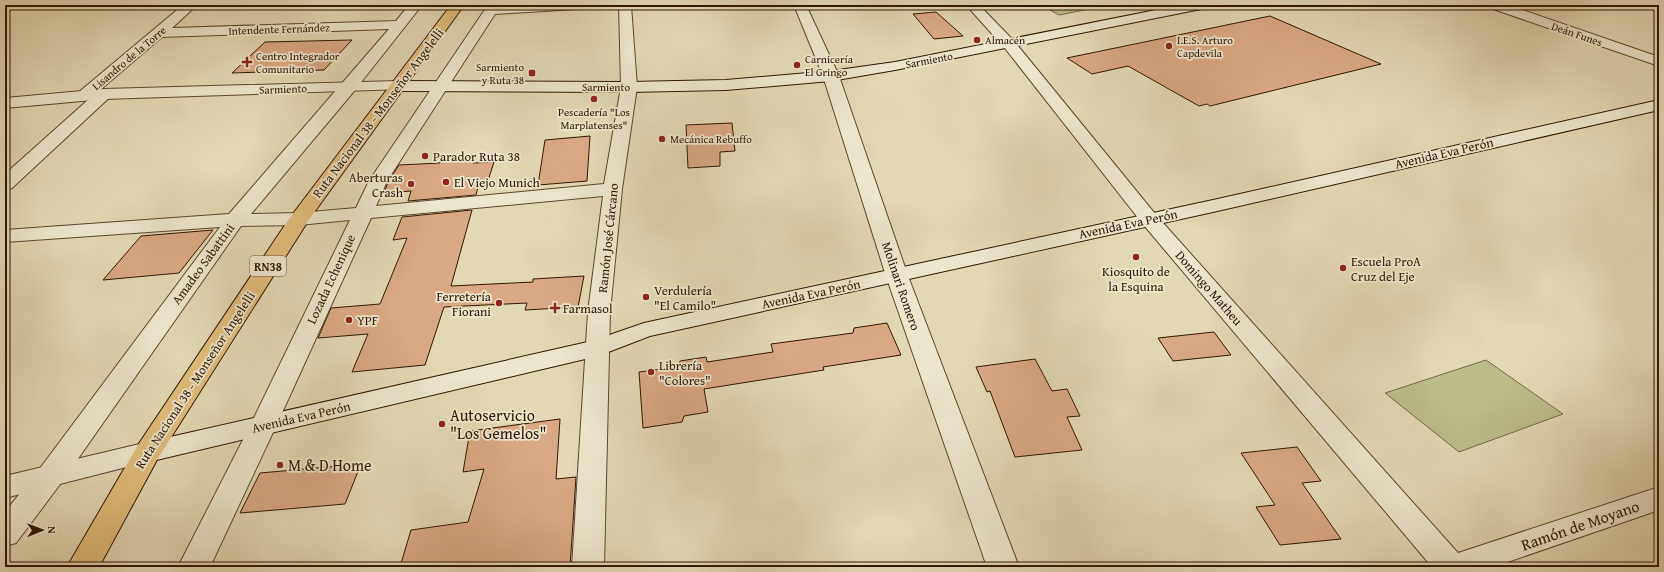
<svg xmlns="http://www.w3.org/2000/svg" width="1664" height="572" font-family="'Gentium Book Plus',serif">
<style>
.green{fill:#bbbc88;stroke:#756a44}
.building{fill:#daa882;stroke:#2f1700}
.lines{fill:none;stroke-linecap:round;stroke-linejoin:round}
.minor-casing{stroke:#5c472d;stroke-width:2}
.tertiary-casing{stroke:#5c472d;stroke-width:2}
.secondary-casing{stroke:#2f1700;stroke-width:2}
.trunk-casing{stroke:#2f1700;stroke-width:2}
.minor{fill:#ece6ce;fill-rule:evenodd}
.tertiary{fill:#ece6ce;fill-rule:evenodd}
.secondary{fill:#ece6ce;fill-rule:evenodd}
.trunk{fill:#e1bc7a;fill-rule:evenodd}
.poi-dot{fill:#8f2418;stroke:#ece6ce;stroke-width:1.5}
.labels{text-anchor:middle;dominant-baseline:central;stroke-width:3.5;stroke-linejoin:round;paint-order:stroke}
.far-street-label{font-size:11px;fill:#2f1700;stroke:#ece6ce}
.far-poi-label{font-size:11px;fill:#2f1700;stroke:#ece6ce;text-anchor:start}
.shield{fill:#ece6ce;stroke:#68553e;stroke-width:1}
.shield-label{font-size:12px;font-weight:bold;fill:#2f1700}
.street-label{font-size:13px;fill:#2f1700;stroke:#ece6ce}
.poi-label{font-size:13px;fill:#2f1700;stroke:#ece6ce;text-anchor:start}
.near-poi-label{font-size:16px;fill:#2f1700;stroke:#ece6ce;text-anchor:start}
.near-street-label{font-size:16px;fill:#2f1700;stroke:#ece6ce}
</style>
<rect width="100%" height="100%" fill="#e2d8b3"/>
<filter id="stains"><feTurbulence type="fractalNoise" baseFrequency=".005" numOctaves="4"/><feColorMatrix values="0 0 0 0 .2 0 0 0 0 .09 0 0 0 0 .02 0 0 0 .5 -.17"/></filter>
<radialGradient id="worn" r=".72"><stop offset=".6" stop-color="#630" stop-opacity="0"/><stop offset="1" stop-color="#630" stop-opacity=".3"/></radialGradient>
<g class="green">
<polygon points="1041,5 1110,5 1059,15"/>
<polygon points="1486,360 1563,414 1459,452 1385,393"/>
</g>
<g class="building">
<polygon points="936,12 963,36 934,39 913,14"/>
<polygon points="1270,16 1381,64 1210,106 1207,104 1199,106 1128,66 1092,74 1067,58"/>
<polygon points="352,40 324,70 232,73 265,42"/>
<polygon points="732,123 735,151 720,152 720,166 688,168 686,125"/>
<polygon points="590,136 587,181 538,185 545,140"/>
<polygon points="476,157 473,163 494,162 486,187 478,187 476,195 408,201 411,191 384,193 388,182 399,165 440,163 441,159"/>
<polygon points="472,210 451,286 533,282 533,279 584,276 578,307 525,310 527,303 444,307 425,365 352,372 368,334 318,338 331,308 380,304 407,238 393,240 402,217"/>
<polygon points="213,230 179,273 103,280 141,236"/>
<polygon points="887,323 901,355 823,367 824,370 704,389 708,412 684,416 682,422 643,428 639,372 678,367 680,361 706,357 707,362 773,352 771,344 853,333 854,328"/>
<polygon points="1214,332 1231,355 1173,361 1158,338"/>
<polygon points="1035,359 1052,391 1067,389 1080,416 1067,417 1082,450 1015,457 990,391 987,392 976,367"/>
<polygon points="560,419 556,479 576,477 570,567 400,567 411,530 468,522 484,469 463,472 470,431"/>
<polygon points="1297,447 1321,481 1302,483 1341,539 1280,545 1256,507 1275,505 1241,453"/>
<polygon points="361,464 345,504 240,513 260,473"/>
</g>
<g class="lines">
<defs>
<g id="minor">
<polygon points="183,5 197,5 172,28 396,21 409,5 422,5 355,90 251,214 299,213 356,208 369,181 488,5 582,5 581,8 576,9 495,14 387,181 376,206 604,184 621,87 619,5 631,5 637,87 622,189 610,312 604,567 572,567 588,312 603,196 371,218 276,426 210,567 178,567 250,426 350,220 299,225 241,226 61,483 16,543 5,546 5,512 41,467 220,227 5,242 5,230 229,214 389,29 162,37 100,90 110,91 112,94 110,97 12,188 5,190 5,174 89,99 85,100 79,98 77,95 79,92"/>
<polygon points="794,5 806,5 839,76 908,276 1019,567 987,567 886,276 823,76"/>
<polygon points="966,5 979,5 1014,41 1156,215 1458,553 1659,487 1659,510 1493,567 1432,567 1142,223 1004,47"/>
<polygon points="1489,5 1508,5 1659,57 1659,66 1490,8"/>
</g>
<g id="tertiary">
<polygon points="398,81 404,83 406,86 404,89 104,99 5,108 5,98 104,89"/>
<polygon points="148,442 158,445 162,452 158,459 5,498 5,476"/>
</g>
<g id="secondary">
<polygon points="1181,5 1207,5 1206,8 1201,9 895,70 831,81 726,90 629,92 398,91 392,89 390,86 392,83 398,81 629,82 726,80 831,71 895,62"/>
<polygon points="1659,100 1659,110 1213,212 650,336 598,356 148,462 138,459 134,452 138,445 148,442 592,341 644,323 1213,200"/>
</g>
<polygon id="trunk" points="451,5 464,5 308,221 158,458 99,567 67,567 138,445 289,219"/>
</defs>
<use href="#minor" class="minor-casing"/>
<use href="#tertiary" class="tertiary-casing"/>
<use href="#secondary" class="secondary-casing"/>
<use href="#trunk" class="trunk-casing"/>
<use href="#minor" class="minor"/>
<use href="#tertiary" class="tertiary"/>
<use href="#secondary" class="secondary"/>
<use href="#trunk" class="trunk"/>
</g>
<g class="poi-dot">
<circle cx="977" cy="40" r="4"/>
<circle cx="1169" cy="46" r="4"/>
<path d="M245 56h4v4h4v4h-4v4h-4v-4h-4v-4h4z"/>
<circle cx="797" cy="65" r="4"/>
<rect x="528" y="69" width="8" height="8" rx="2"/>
<circle cx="594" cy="99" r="4"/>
<circle cx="662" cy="139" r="4"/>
<circle cx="425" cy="156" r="4"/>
<circle cx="446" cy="182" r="4"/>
<circle cx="411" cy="184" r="4"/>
<circle cx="1136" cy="257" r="4"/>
<circle cx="1343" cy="268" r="4"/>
<circle cx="646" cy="297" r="4"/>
<circle cx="499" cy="303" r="4"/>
<path d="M553 302h4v4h4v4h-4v4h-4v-4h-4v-4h4z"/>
<circle cx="349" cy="320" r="4"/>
<circle cx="651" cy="372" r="4"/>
<circle cx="442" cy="424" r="4"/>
<circle cx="280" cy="465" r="4"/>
</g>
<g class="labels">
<g class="far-street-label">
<text transform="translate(279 29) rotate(-2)">Intendente Fernández</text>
<text transform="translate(1577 34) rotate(19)">Deán Funes</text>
<text transform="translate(129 58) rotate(-40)">Lisandro de la Torre</text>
<text transform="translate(929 60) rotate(-11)">Sarmiento</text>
<text x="606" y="87">Sarmiento</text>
<text transform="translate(283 89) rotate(-2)">Sarmiento</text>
</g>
<g class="far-poi-label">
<text x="985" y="40">Almacén</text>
<text x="1177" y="40">I.E.S. Arturo<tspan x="1177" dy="13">Capdevila</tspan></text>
<text x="256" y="56">Centro Integrador<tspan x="256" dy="13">Comunitario</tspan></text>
<text x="805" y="59">Carnicería<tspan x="805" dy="13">El Gringo</tspan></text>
<text x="524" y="67" text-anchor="end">Sarmiento<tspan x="524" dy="13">y Ruta 38</tspan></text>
<text x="594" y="112" text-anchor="middle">Pescadería "Los<tspan x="594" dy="13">Marplatenses"</tspan></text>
<text x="670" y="139">Mecánica Rebuffo</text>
</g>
<rect class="shield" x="250" y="256" width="36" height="20" rx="3"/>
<g class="shield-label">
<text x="268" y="266">RN38</text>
</g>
<g class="street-label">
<text transform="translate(378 113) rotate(-53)">Ruta Nacional 38 - Monseñor Angelelli</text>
<text transform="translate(1444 153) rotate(-13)">Avenida Eva Perón</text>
<text transform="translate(1128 224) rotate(-12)">Avenida Eva Perón</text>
<text transform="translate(608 238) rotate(-84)">Ramón José Cárcano</text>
<text transform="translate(203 264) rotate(-54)">Amadeo Sabattini</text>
<text transform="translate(331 279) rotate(-65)">Lozada Echenique</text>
<text transform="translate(901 286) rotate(71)">Molinari Romero</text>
<text transform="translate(1209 288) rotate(49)">Domingo Matheu</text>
<text transform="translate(811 294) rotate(-12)">Avenida Eva Perón</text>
<text transform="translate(195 380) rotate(-57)">Ruta Nacional 38 - Monseñor Angelelli</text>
<text transform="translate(301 417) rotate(-13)">Avenida Eva Perón</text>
</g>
<g class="poi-label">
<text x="433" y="156">Parador Ruta 38</text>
<text x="403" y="177" text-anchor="end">Aberturas<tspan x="403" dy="15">Crash</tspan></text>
<text x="454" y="182">El Viejo Munich</text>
<text x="1351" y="261">Escuela ProA<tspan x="1351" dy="15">Cruz del Eje</tspan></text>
<text x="1136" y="271" text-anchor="middle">Kiosquito de<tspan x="1136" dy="15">la Esquina</tspan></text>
<text x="654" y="290">Verdulería<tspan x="654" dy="15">"El Camilo"</tspan></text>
<text x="491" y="296" text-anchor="end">Ferretería<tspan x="491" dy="15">Fiorani</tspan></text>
<text x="563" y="308">Farmasol</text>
<text x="357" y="320">YPF</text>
<text x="659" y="365">Librería<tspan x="659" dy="15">"Colores"</tspan></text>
</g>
<g class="near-poi-label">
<text x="450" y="415">Autoservicio<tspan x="450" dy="18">"Los Gemelos"</tspan></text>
<text x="288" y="465">M &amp; D Home</text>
</g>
<g class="near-street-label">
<text transform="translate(1580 525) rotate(-19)">Ramón de Moyano</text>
</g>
</g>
<rect width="1664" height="572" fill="none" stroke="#e2d8b3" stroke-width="20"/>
<rect x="6" y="6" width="1652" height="560" fill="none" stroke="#2f1700" stroke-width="2"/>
<rect x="10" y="10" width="1644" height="552" fill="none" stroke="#2f1700"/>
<g transform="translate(42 530) rotate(89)" stroke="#ece6ce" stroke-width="3" paint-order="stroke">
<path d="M0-3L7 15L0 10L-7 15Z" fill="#2f1700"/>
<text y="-6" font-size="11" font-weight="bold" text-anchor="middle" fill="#2f1700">N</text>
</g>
<rect width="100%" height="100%" filter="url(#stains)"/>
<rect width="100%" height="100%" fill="url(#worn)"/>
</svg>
